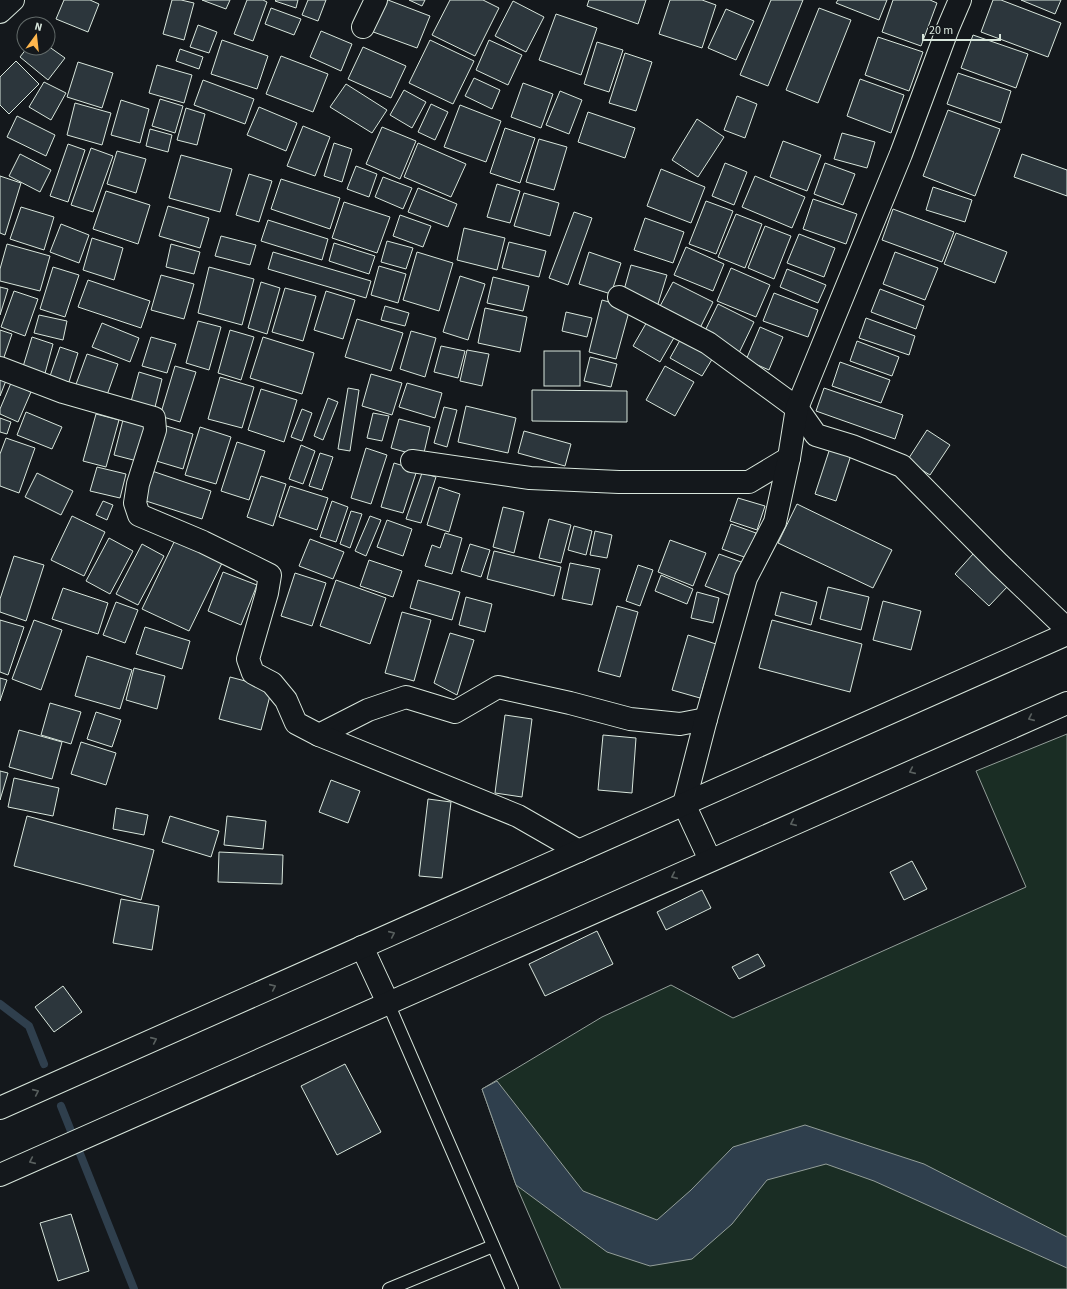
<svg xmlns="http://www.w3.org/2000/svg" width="1067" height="1289" font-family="'Source Sans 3',sans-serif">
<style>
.green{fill:#1a2d24;stroke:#939e99}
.water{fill:#2f3f4d;stroke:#939e99}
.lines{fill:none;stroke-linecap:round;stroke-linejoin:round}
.stream{stroke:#2f3f4d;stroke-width:8}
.building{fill:#2c363c;stroke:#d8e6dc}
.service-casing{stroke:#d8e6dc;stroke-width:14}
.minor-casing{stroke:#d8e6dc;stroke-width:24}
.tertiary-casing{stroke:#d8e6dc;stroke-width:24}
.service{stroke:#14181c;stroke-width:12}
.minor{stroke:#14181c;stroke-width:22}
.tertiary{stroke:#14181c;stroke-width:22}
.oneway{stroke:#59605f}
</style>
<rect width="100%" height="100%" fill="#14181c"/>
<polygon class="green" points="1067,734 1067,1289 561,1289 516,1185 482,1089 602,1017 671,985 733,1018 1026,887 976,771"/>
<polygon class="water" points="497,1081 583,1191 657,1220 691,1190 733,1147 805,1125 924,1164 1067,1237 1067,1268 874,1181 826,1164 767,1180 732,1224 692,1259 650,1266 607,1252 516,1185 482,1089"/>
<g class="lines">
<g class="stream">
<polyline points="0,1004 29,1026 44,1064"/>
<polyline points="61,1106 134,1289"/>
</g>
</g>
<g class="building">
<polygon points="64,0 90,0 99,4 88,32 56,19"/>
<polygon points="172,0 181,0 194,3 184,40 163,34"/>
<polygon points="202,0 230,0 226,9"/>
<polygon points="247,0 263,0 267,2 253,41 234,34"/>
<polygon points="276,0 298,0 296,8 275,1"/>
<polygon points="308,0 326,0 318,21 302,15"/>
<polygon points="379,0 388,0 430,16 417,48 368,30"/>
<polygon points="409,0 425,0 422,6"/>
<polygon points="450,0 483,0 499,8 475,56 432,35"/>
<polygon points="589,0 646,0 638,24 587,6"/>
<polygon points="670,0 702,0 716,5 702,48 659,34"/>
<polygon points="771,0 803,0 768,86 740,75"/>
<polygon points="838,0 887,0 879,20 836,3"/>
<polygon points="893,0 930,0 937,3 921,46 882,32"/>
<polygon points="993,0 1001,0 1061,23 1048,57 981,32"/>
<polygon points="1021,0 1061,0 1055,14"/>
<polygon points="513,1 544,17 526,52 495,36"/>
<polygon points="271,8 301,19 294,35 265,24"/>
<polygon points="819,8 851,20 818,103 786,90"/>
<polygon points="726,9 754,21 736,60 708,48"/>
<polygon points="556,14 597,28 581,75 539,60"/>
<polygon points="198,25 217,32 209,53 190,47"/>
<polygon points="321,31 352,44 341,71 310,57"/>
<polygon points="973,35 1028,54 1016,88 961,68"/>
<polygon points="878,37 923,52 909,91 865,75"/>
<polygon points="222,40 268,56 257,89 211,74"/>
<polygon points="430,40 474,61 453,104 409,83"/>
<polygon points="489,40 522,55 508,85 476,70"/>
<polygon points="597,42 623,50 609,92 584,84"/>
<polygon points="48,46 65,58 48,80 20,57 27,48 48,48"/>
<polygon points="363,47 406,66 391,98 348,79"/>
<polygon points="180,49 203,57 199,69 176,61"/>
<polygon points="625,53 652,62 636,111 609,103"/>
<polygon points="281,56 328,74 313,112 266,94"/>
<polygon points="16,61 39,84 9,114 0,105 0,77"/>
<polygon points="78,62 113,73 102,108 67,97"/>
<polygon points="157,65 192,75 184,103 149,93"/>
<polygon points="958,73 1011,91 1001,123 947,104"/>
<polygon points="474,78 500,90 492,109 465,96"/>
<polygon points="860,79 904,95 891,133 847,116"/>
<polygon points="203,80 254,99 245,124 194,105"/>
<polygon points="44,82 66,93 51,120 29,107"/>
<polygon points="523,83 553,94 541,128 511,117"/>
<polygon points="346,84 387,110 372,133 330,107"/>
<polygon points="404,90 426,102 412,128 390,115"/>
<polygon points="560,91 582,100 569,134 546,125"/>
<polygon points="737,96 757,104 745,138 724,130"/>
<polygon points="160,99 183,106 175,133 152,126"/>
<polygon points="121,100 149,109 140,143 111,135"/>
<polygon points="75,103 111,113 102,145 67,135"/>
<polygon points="431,104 448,112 435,140 418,132"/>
<polygon points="460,105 501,121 486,162 444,147"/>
<polygon points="259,107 297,123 286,151 247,135"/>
<polygon points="186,108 205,114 197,145 177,140"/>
<polygon points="948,110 1000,129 975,196 923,176"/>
<polygon points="588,112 635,128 625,158 578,142"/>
<polygon points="17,116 55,135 46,156 7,137"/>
<polygon points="697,119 724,137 698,177 672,160"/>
<polygon points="303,126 330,137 315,176 287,166"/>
<polygon points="382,127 416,141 400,179 366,164"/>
<polygon points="505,128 535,138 520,183 490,173"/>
<polygon points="150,129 172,135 168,152 146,146"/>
<polygon points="842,133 875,142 867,168 834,159"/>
<polygon points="539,139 567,147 554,190 526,182"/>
<polygon points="783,141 821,155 807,191 770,177"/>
<polygon points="334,143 352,149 342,182 324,176"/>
<polygon points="418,143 466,164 451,197 404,177"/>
<polygon points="68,144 85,150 68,202 50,196"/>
<polygon points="91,148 113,156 93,212 71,205"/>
<polygon points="117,151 146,159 136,193 107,184"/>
<polygon points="20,154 51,170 40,192 9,176"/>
<polygon points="1022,154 1067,170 1067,196 1014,177"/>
<polygon points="181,155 232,169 220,212 169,198"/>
<polygon points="725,163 747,172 734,205 712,196"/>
<polygon points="825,163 855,174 843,205 814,194"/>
<polygon points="356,166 377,174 369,197 347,189"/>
<polygon points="661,169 705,187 691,223 647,206"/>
<polygon points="249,174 272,181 259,222 236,215"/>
<polygon points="0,176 21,183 5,235 0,233"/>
<polygon points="755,176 805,197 792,228 742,207"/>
<polygon points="383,177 412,188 403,209 375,197"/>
<polygon points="281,179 340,198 330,229 271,209"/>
<polygon points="497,184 520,191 510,223 487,217"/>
<polygon points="933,187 972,200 965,222 926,210"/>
<polygon points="418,188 457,204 448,227 408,212"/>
<polygon points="106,191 150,205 138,244 93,229"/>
<polygon points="524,193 559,203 550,236 514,226"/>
<polygon points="813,199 857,214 846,244 803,229"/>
<polygon points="706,201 733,211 716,254 689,244"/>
<polygon points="344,202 390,217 377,253 332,238"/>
<polygon points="168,206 209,218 200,248 159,236"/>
<polygon points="21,207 54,217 44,250 10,239"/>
<polygon points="893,209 954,232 942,262 882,240"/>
<polygon points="574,212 592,218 568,285 549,278"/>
<polygon points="736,214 762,224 745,268 718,257"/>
<polygon points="400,215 431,226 423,247 393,236"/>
<polygon points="645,218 684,232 673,263 634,250"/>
<polygon points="268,220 328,239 322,260 261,241"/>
<polygon points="61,224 89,235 79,263 50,252"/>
<polygon points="765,226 791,236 774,279 748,268"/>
<polygon points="464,228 505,238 497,270 457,260"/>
<polygon points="956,233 1007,252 995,283 944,264"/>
<polygon points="799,234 835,248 824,277 787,263"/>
<polygon points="221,236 256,245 250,265 215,256"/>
<polygon points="92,238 123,248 114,280 83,270"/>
<polygon points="387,241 413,248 406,269 381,262"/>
<polygon points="509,242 546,251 539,277 502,268"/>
<polygon points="334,243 375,256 369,274 329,261"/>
<polygon points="7,244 50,256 40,291 0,281 0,269"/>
<polygon points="171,244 200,252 194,274 166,267"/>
<polygon points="686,247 724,264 713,291 674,275"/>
<polygon points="273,252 371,281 366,298 268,269"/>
<polygon points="417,252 453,263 439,311 403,300"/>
<polygon points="589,252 621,263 611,294 579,284"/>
<polygon points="895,252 938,268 925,300 883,284"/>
<polygon points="631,265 667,275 657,307 622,297"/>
<polygon points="379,266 406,274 398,303 371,295"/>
<polygon points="53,267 79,275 65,317 40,309"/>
<polygon points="209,267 254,279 242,325 198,313"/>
<polygon points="731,268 770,285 756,317 717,301"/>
<polygon points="787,269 826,285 818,303 780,287"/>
<polygon points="161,275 194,284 184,319 151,310"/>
<polygon points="460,276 485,284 468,340 443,332"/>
<polygon points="493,277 529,286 523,311 487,303"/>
<polygon points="88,280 150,301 141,328 78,307"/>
<polygon points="261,282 280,288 267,334 248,328"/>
<polygon points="673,282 713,302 700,328 659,308"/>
<polygon points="0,287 8,289 0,315"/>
<polygon points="285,288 316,296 303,341 272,332"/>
<polygon points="880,289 924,306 916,329 871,312"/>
<polygon points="14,291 38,299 25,336 1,327"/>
<polygon points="326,291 355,300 343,339 314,330"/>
<polygon points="774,293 818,310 808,337 763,321"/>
<polygon points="602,300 630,308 616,359 589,352"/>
<polygon points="718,304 754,322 739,353 703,335"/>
<polygon points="385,306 409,313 405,326 381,320"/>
<polygon points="485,308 527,317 520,352 478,343"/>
<polygon points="566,312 592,318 587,337 562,331"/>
<polygon points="39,315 67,321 63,340 34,333"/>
<polygon points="866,318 915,336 909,355 859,338"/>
<polygon points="357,319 403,333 391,371 345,357"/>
<polygon points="648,320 675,336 660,362 633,346"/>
<polygon points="198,321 221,327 209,370 186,363"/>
<polygon points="102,323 139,338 130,362 92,347"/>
<polygon points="760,327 783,337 769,370 746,360"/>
<polygon points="0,330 12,334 3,360 0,359"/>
<polygon points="230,330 254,337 241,380 218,373"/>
<polygon points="411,331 436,338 425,377 400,369"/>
<polygon points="684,333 717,351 702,376 670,358"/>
<polygon points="32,337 53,344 44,377 22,370"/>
<polygon points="151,337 176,344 167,373 142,366"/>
<polygon points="263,337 314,353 302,394 250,378"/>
<polygon points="857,341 899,357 892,376 850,361"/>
<polygon points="441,346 465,351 458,378 434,372"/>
<polygon points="60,347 78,353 68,385 49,379"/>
<polygon points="467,350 489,354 482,386 460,381"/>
<rect x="544" y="351" width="36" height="35"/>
<polygon points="87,354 118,364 106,398 75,387"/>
<polygon points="590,357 617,364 611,387 584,381"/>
<polygon points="840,362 890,380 881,403 832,386"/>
<polygon points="175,366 196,372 180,422 160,416"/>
<polygon points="665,366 694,382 675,416 646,400"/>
<polygon points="139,372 162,379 154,411 130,405"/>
<polygon points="371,374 402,383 392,415 362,406"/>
<polygon points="0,375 7,378 0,396"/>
<polygon points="220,377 254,387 242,428 208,419"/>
<polygon points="11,383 31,392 18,422 0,414 0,409"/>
<polygon points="407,383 442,393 435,418 399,407"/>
<polygon points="348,388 359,390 350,451 338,449"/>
<polygon points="824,388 903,415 895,439 816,411"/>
<polygon points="261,389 297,400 284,442 248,430"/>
<polygon points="532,390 627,391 627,422 532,421"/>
<polygon points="328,398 338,402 323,440 314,436"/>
<polygon points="466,406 516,418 508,453 458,442"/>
<polygon points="444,407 457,410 447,447 434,443"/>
<polygon points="302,409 312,413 302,441 291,437"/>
<polygon points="26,412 62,427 52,449 17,435"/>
<polygon points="373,413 389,416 382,441 367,438"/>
<polygon points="96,414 119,420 106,467 83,461"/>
<polygon points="124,416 151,423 141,462 114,455"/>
<polygon points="0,418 11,422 7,434 0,432"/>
<polygon points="399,419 430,427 423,457 391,448"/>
<polygon points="163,425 193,434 183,469 153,460"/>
<polygon points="200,427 231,437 216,484 185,475"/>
<polygon points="927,430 950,445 930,475 907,461"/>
<polygon points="524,431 571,444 565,466 518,453"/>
<polygon points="6,438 35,448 19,493 0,486 0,454"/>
<polygon points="237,442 265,451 249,500 221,491"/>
<polygon points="301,445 315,451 303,484 289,479"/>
<polygon points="831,445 852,452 836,501 815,494"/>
<polygon points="366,448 387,455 371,504 351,498"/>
<polygon points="320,453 333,457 322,490 309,486"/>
<polygon points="394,463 417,470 403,513 381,507"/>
<polygon points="97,467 126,474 120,498 90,491"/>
<polygon points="152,471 211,491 202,519 143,500"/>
<polygon points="37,473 73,491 61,515 25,497"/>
<polygon points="422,473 436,477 421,523 406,519"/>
<polygon points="261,476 286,484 273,526 247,517"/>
<polygon points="290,486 328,498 317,530 279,517"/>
<polygon points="439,487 460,494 449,532 427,525"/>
<polygon points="738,498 765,506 757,530 730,521"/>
<polygon points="103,501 113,505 107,520 96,515"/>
<polygon points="332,501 348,507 336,542 320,537"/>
<polygon points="797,504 892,550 873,588 778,543"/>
<polygon points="503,507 524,512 514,553 493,547"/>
<polygon points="351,511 362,514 350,548 340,544"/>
<polygon points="72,516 105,532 84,576 51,560"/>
<polygon points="370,516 381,520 366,556 355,551"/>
<polygon points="549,519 571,525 561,563 539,558"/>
<polygon points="387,520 412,529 403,556 377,547"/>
<polygon points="731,524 756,533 747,558 722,549"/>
<polygon points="574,526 592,531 586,555 568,550"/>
<polygon points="595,531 612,535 607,558 590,555"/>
<polygon points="445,533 462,538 452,574 425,566 432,545 440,548"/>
<polygon points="109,538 133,551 110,594 86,581"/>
<polygon points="176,538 223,561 189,631 142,609"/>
<polygon points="310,539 344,552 333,579 299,566"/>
<polygon points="670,540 706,553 693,586 658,572"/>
<polygon points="142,544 164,556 138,605 116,594"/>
<polygon points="470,544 490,550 481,577 461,571"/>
<polygon points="494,551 561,567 554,596 487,579"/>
<polygon points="719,554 744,563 731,596 705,586"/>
<polygon points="973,554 1008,586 989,606 955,574"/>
<polygon points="14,556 44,565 26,621 0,612 0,599"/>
<polygon points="369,560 402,571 393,597 360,586"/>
<polygon points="570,563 600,569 592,605 562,599"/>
<polygon points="638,565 653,570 640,606 626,601"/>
<polygon points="223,572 257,585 241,625 208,611"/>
<polygon points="295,573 326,583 312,626 281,616"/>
<polygon points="661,575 693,589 687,604 655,591"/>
<polygon points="336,580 386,598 370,644 320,626"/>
<polygon points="418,580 460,592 452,620 410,608"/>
<polygon points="828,587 869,597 861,630 820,619"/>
<polygon points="63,588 108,603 98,634 52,619"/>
<polygon points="697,592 719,598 713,623 691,618"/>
<polygon points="781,592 817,602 811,625 775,615"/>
<polygon points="466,597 492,604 485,632 459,625"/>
<polygon points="883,601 921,611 911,650 873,640"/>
<polygon points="116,602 138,610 125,643 103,635"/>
<polygon points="617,606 638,612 620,677 598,671"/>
<polygon points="402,612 431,620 414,681 385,673"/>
<polygon points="0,620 24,627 8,675 0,672"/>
<polygon points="34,620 62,630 41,690 12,679"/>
<polygon points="772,620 862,644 850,692 759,668"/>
<polygon points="145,627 190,641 182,669 136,654"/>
<polygon points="450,633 474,640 457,695 434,683"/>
<polygon points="688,635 716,644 700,698 672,690"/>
<polygon points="87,656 132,670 120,709 75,696"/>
<polygon points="134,668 165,676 157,709 126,700"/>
<polygon points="230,677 272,688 261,730 219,719"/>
<polygon points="0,678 7,680 0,701"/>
<polygon points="50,703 81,712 71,744 41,735"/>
<polygon points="96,712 121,720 112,747 87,739"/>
<polygon points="505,715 532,719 522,797 495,793"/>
<polygon points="19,730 62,742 52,779 9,767"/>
<polygon points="603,735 636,738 632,793 598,790"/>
<polygon points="81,742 116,753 106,785 71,774"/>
<polygon points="0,771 8,773 0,800"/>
<polygon points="14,778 59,788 53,816 8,807"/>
<polygon points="331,780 360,791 348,823 319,812"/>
<polygon points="428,799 451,802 442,878 419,876"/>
<polygon points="116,808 148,815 144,835 113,829"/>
<polygon points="27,816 154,850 141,900 14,866"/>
<polygon points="170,816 219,831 211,857 162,842"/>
<polygon points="227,816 266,821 263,849 224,845"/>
<polygon points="219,852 283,855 282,884 218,882"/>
<polygon points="912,861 927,889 904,900 890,872"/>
<polygon points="702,890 711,908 666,930 657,912"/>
<polygon points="121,899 159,906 152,950 113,943"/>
<polygon points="597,931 613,964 545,996 529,964"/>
<polygon points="758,954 765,966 739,979 732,967"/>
<polygon points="63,986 82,1012 54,1032 35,1007"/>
<polygon points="345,1064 381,1132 337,1155 301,1086"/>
<polygon points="71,1214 89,1271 58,1281 40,1223"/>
</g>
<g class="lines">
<defs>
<g id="service">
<polyline points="388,1003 512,1289"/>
<polyline points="389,1289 493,1246"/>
</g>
<g id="minor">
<polyline points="0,12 13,0"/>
<polyline points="363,27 376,0"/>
<polyline points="619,297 708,343 797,408 816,435 852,446 902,466 999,564 1067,629"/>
<polyline points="0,368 63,392 154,418 155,430 138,484 135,503 139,515 203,542 270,575 267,593 248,659 253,673 272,683 286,700 296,723 319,735 368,710 406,697 455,712 498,687 570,703 630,719 680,724 706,719"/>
<polyline points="412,461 530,478 619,482 749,482 789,458"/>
<polyline points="319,735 518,816 579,851"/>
<polyline points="684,804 706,719 746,578 775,522 789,458 797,408 901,154 948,28 960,0"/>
</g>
<g id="tertiary">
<polyline points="684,804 710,860"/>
<polyline points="362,947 388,1003"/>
<polyline points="0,1108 1067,634"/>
<polyline points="0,1175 1067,703"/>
</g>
</defs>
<use href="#service" class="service-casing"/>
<use href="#minor" class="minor-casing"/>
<use href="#tertiary" class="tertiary-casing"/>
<use href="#service" class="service"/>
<use href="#minor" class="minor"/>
<use href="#tertiary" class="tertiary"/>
</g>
<defs><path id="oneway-chevron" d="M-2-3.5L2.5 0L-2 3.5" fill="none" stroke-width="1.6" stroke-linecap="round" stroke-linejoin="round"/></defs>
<g class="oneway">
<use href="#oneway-chevron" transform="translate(1031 718) rotate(156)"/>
<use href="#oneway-chevron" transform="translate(912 771) rotate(156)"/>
<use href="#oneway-chevron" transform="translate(793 823) rotate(156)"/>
<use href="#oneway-chevron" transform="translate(674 876) rotate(156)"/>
<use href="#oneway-chevron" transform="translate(392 934) rotate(-24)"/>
<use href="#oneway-chevron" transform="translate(273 987) rotate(-24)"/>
<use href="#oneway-chevron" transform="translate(154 1040) rotate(-24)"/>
<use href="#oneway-chevron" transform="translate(36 1092) rotate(-24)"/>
<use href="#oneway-chevron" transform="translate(32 1161) rotate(156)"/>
</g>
<g transform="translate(36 36) rotate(15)"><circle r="19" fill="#14181c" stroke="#626a69"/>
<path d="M0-3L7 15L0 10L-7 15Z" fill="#ffb74d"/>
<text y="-6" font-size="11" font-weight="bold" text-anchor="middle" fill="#d8e6dc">N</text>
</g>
<path d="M923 34v6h77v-6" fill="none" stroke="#d8e6dc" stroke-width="2"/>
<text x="929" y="34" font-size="12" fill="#d8e6dc" stroke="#14181c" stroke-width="3" paint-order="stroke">20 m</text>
</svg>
